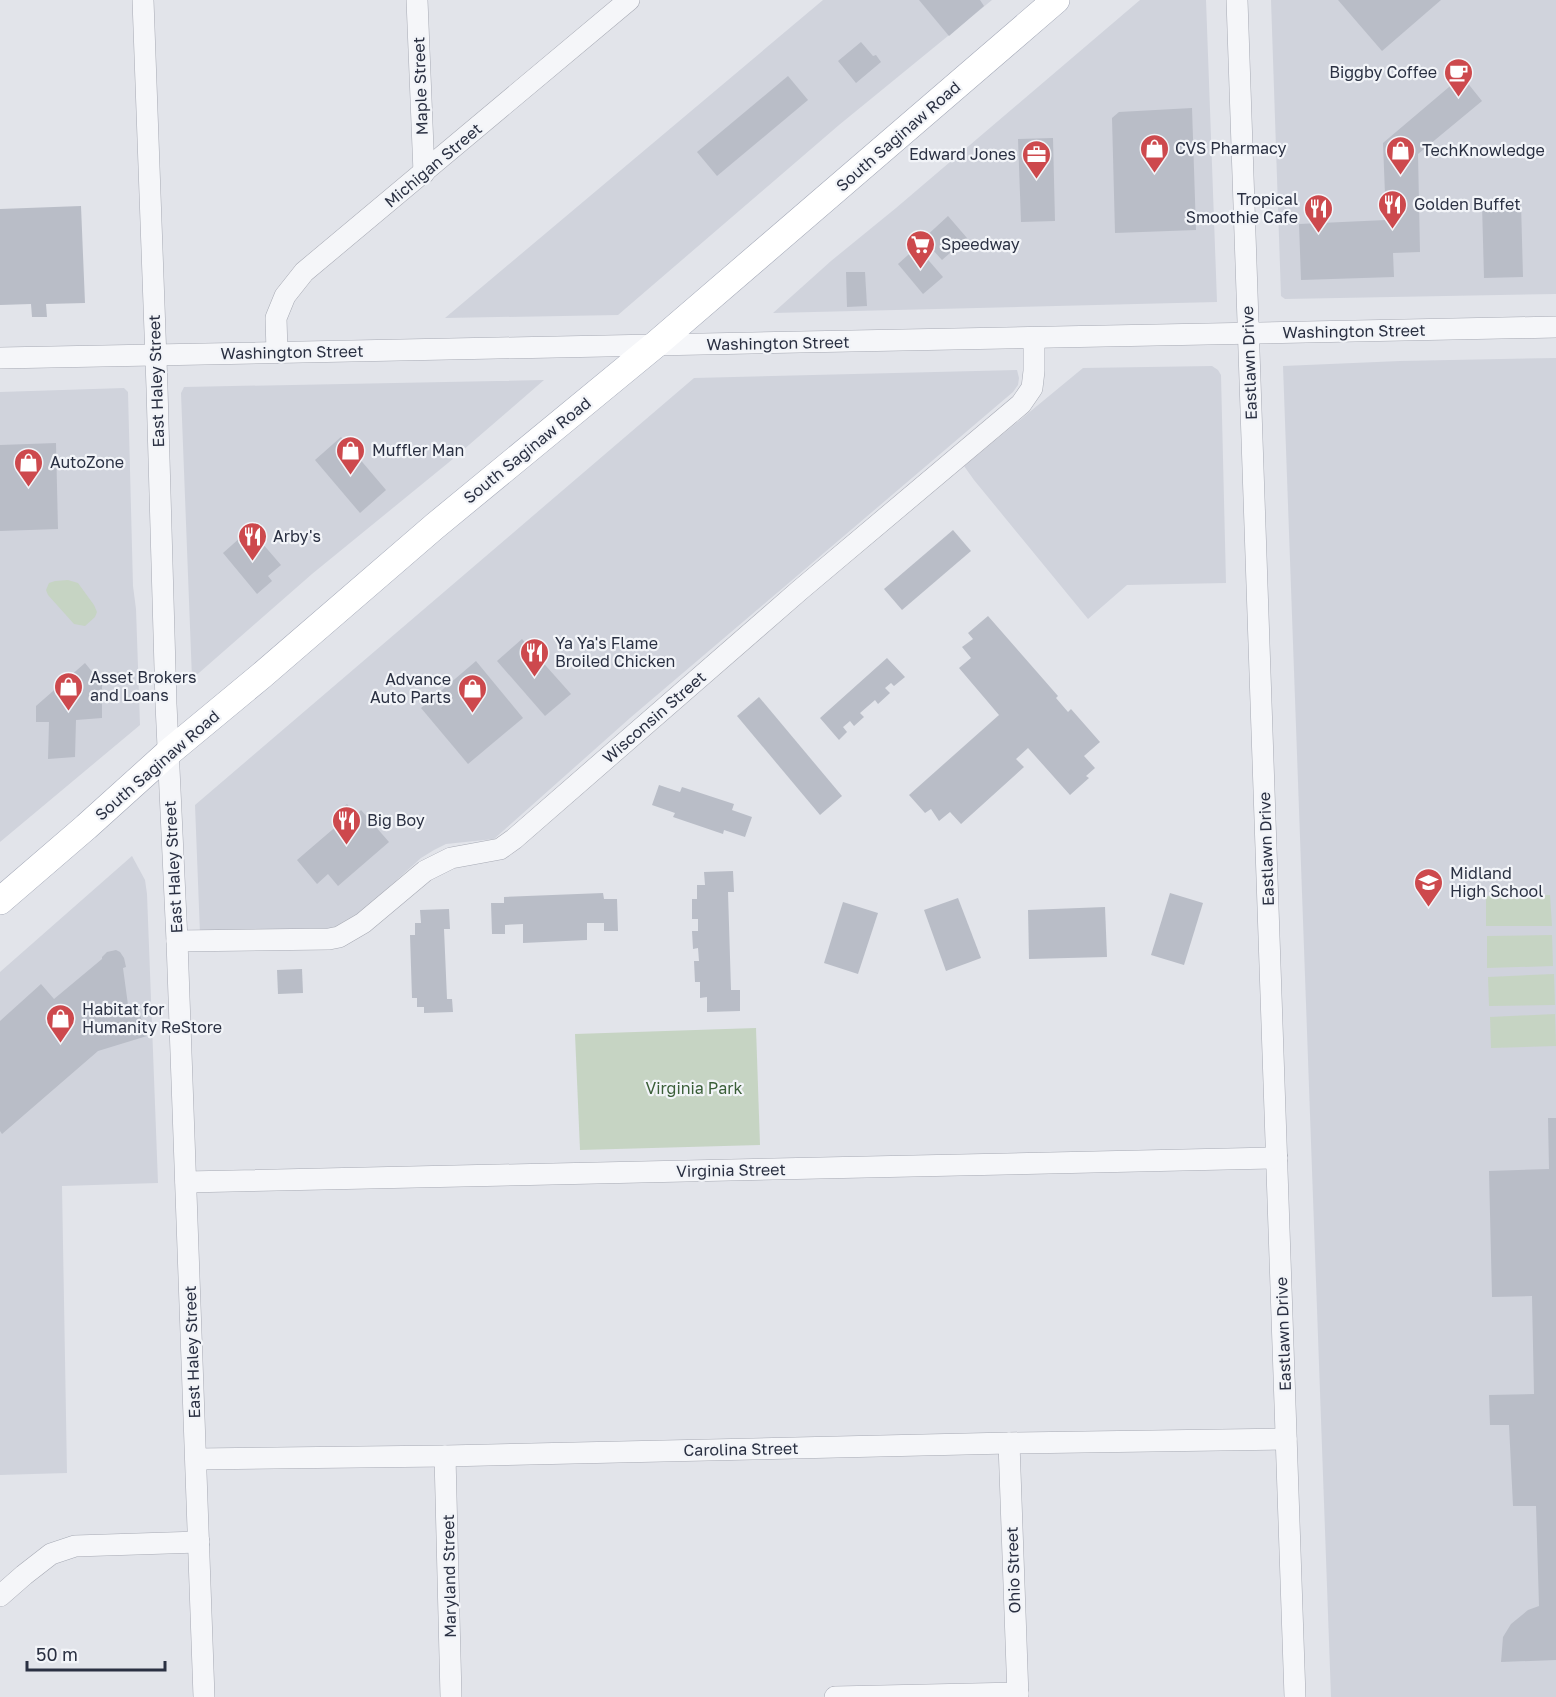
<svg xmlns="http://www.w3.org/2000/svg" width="1556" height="1697" font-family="'Golos Text',sans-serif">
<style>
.built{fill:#d0d3dc}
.green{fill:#c6d4c3}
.building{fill:#b9bdc7}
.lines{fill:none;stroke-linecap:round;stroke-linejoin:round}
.minor-casing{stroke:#a7aab4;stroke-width:22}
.major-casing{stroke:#a2a7b6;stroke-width:28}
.minor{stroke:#f5f6f9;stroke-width:21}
.major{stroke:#fff;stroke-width:27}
.labels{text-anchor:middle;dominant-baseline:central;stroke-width:4.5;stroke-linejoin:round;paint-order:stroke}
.poi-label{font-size:16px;fill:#2a3042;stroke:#f2f4f8;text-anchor:start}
.street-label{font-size:16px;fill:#2a3042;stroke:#f2f4f8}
.park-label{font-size:16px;fill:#3a5e38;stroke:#f2f4f8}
</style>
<rect width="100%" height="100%" fill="#e2e4ea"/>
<g class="built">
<polygon points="823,0 992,0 839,125 618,315 445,318"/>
<polygon points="1140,0 1206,0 1217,302 773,313 831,261 896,208"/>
<polygon points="1271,0 1556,0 1556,294 1285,299 1281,296"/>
<polygon points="1556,358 1556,1697 1331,1697 1283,366 1400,361"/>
<polygon points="1212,366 1218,370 1221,375 1226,583 1127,585 1088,619 974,480 964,466 1083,368"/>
<polygon points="1017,370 1019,378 1018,385 1013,392 630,718 494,839 446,844 434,850 421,858 358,915 335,927 324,930 200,934 195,805 694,378"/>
<polygon points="544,380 448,463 312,574 192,679 181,393 184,387"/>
<polygon points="124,388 128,392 133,586 136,609 140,725 0,842 0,392"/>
<polygon points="132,856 145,880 147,894 158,1183 62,1186 67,1473 0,1475 0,972"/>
</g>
<g class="green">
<polygon points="68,580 78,583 94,605 97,612 95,617 85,626 74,624 48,595 46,590 49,583 55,581"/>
<polygon points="1550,895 1552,926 1486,926 1486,896"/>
<polygon points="1552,935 1553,966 1487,968 1487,936"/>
<polygon points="1554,974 1555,1005 1489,1006 1488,977"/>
<polygon points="1555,1014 1556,1046 1491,1048 1490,1017"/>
<polygon points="756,1028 760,1145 580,1150 575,1034"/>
</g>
<g class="building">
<polygon points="919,0 980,0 984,6 949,36"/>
<polygon points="1338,0 1441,0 1382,51"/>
<polygon points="861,42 873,56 876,55 881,62 856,83 838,61"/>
<polygon points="788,76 808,100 717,176 697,152"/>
<polygon points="1462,76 1482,101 1418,154 1420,252 1393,253 1394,277 1301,280 1299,224 1386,220 1383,143"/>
<polygon points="1192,108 1196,230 1115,233 1112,118 1119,112"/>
<polygon points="1053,138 1055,221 1021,222 1018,139"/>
<polygon points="1521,203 1523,277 1484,278 1482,204"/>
<polygon points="81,206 85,303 46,304 47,317 32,317 31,304 0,305 0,209"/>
<polygon points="948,216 967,238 942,260 923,239"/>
<polygon points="917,247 943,277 923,294 898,264"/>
<polygon points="846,272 865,272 867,306 847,307"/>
<polygon points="341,437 386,490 360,513 315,460"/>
<polygon points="56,443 58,529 0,531 0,445"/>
<polygon points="250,529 281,565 268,576 272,581 257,594 223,553"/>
<polygon points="953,530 971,551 902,610 884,589"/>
<polygon points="988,616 1058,696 1056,698 1068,712 1071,709 1100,742 1084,756 1095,768 1086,776 1089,778 1070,795 1028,748 1016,759 1024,767 961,824 950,812 939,821 931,809 925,813 909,795 999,715 959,668 971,658 962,647 973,639 968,633"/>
<polygon points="522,639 571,694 545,716 497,661"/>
<polygon points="887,658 905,677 894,686 891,683 885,688 890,693 878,704 875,700 860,713 864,717 854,726 850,721 843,727 847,732 839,740 820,718"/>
<polygon points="476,661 523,718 468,764 421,708"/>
<polygon points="85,663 102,684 102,718 76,720 75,757 48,759 49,722 36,722 36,706"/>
<polygon points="759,697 842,796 820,815 737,716"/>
<polygon points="659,785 680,792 682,787 734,804 732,810 752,817 745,837 724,830 723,834 673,817 675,813 652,805"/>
<polygon points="347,804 352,810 354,808 358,813 361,810 389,842 338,886 328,874 317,884 297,860 339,824 332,816"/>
<polygon points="733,871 734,892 728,892 731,990 740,990 740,1011 707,1012 707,997 700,998 700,982 695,982 694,961 699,961 698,948 693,949 692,931 698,931 698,919 692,919 692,899 697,899 697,885 705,885 704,872"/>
<polygon points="603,893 604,899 617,899 618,931 604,931 604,923 587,923 587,940 523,943 523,924 505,925 505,934 492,934 491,903 504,903 504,897"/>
<polygon points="1170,893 1203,903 1184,965 1151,955"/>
<polygon points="958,898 981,958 946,971 924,910"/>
<polygon points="843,902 878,913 858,974 824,963"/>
<polygon points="1105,907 1107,957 1029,959 1028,910"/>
<polygon points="449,909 450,929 444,929 447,999 452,999 453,1012 424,1013 424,1007 417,1007 417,998 412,998 410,935 415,935 415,923 421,923 420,910"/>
<polygon points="116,950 120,952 124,958 126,967 123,968 128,1005 136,1003 147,1036 98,1051 2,1134 0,1131 0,1021 41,984 54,999 102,959 102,957 107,952"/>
<polygon points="302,969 303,993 278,994 277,970"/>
<polygon points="1548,1118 1556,1118 1556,1660 1501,1662 1503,1637 1511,1624 1528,1610 1539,1606 1536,1506 1513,1506 1509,1425 1490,1425 1489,1395 1534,1394 1532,1296 1492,1297 1489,1171 1549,1169"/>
</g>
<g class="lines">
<defs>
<g id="minor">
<polyline points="143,0 157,388 166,704 177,941 204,1697"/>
<polyline points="417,0 424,173"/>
<polyline points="1237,0 1295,1697"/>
<polyline points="277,352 276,318 285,296 304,272 629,0"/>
<polyline points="0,358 1556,327"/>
<polyline points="177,941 329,939 339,937 363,923 425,871 451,858 500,849 514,839 800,590 1021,404 1032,388 1034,371 1034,338"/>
<polyline points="186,1182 1277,1158"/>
<polyline points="1009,1443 1018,1697"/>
<polyline points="445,1456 451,1697"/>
<polyline points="197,1459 445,1456 1009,1443 1286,1439"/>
<polyline points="0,1596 24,1575 51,1554 75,1546 199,1542"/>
<polyline points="835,1697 1018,1693"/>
</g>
<polyline id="major" points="0,901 86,827 168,753 261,676 435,526 655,345 1056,0"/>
</defs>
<use href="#minor" class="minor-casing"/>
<use href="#major" class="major-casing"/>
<use href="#minor" class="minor"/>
<use href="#major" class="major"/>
</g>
<defs>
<symbol id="cafe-pin" viewBox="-11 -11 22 30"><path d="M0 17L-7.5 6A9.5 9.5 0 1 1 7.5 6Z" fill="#cd494d" stroke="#f2f4f8"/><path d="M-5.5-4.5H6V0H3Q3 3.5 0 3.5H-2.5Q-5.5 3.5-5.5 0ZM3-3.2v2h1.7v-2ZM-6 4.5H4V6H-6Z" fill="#fff"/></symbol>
<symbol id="shop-pin" viewBox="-11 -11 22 30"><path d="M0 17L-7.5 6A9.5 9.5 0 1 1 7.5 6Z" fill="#cd494d" stroke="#f2f4f8"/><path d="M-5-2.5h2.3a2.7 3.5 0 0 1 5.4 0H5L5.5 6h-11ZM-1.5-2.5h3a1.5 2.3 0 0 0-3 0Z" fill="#fff"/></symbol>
<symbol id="office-pin" viewBox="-11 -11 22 30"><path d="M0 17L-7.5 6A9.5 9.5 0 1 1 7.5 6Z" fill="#cd494d" stroke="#f2f4f8"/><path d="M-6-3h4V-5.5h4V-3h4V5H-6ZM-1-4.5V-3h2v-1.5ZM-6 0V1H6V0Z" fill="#fff"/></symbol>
<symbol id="restaurant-pin" viewBox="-11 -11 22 30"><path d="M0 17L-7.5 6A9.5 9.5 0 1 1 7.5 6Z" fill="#cd494d" stroke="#f2f4f8"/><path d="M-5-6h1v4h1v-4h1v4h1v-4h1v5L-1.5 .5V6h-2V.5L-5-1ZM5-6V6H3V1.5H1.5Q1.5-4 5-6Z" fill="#fff"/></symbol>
<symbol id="supermarket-pin" viewBox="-11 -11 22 30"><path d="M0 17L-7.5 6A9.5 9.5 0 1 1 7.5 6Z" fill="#cd494d" stroke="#f2f4f8"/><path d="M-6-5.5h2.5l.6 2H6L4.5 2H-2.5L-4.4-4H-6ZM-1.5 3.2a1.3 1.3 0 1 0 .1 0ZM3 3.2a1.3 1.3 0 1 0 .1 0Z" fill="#fff"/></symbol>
<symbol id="school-pin" viewBox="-11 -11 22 30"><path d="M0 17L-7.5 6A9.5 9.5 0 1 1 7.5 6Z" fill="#cd494d" stroke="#f2f4f8"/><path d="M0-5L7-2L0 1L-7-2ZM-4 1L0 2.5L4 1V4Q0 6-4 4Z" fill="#fff"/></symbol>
</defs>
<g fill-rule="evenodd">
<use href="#cafe-pin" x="1442" y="56" width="33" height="45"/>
<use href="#shop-pin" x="1138" y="132" width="33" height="45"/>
<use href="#shop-pin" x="1384" y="134" width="33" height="45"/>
<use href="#office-pin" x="1020" y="138" width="33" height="45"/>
<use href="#restaurant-pin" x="1376" y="188" width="33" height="45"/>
<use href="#restaurant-pin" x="1302" y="192" width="33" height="45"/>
<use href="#supermarket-pin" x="904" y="228" width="33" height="45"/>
<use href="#shop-pin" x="334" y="434" width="33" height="45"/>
<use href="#shop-pin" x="12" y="446" width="33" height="45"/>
<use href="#restaurant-pin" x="236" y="520" width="33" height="45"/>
<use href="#restaurant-pin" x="518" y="636" width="33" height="45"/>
<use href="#shop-pin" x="52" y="670" width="33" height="45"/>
<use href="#shop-pin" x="456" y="672" width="33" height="45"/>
<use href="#restaurant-pin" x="330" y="804" width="33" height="45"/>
<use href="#school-pin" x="1412" y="866" width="33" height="45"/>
<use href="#shop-pin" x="44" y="1002" width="33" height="45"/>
</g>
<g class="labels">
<g class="poi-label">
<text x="1437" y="72" text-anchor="end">Biggby Coffee</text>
<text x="1175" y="148">CVS Pharmacy</text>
<text x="1422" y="150">TechKnowledge</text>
<text x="1016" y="154" text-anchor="end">Edward Jones</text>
<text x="1298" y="199" text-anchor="end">Tropical<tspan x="1298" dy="18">Smoothie Cafe</tspan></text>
<text x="1414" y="204">Golden Buffet</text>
<text x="941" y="244">Speedway</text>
<text x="372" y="450">Muffler Man</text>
<text x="50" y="462">AutoZone</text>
<text x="273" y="536">Arby's</text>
<text x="555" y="643">Ya Ya's Flame<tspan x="555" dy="18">Broiled Chicken</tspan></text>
<text x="90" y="677">Asset Brokers<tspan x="90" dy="18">and Loans</tspan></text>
<text x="451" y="679" text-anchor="end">Advance<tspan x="451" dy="18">Auto Parts</tspan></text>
<text x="367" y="820">Big Boy</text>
<text x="1450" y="873">Midland<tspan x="1450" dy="18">High School</tspan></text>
<text x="82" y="1009">Habitat for<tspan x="82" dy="18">Humanity ReStore</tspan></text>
</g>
<g class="street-label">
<text transform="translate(420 86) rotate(-92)">Maple Street</text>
<text transform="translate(898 136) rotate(-41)">South Saginaw Road</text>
<text transform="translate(433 165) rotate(-40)">Michigan Street</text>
<text transform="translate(1354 331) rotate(-1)">Washington Street</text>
<text transform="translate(778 343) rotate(-1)">Washington Street</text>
<text transform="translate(292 352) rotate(-1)">Washington Street</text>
<text transform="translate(1249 363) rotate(-92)">Eastlawn Drive</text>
<text transform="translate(156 381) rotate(-92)">East Haley Street</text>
<text transform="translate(527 450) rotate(-39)">South Saginaw Road</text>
<text transform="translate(654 717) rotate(-41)">Wisconsin Street</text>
<text transform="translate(157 765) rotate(-41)">South Saginaw Road</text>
<text transform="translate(1266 849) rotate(-92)">Eastlawn Drive</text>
<text transform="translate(173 867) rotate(-93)">East Haley Street</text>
<text transform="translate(731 1170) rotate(-1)">Virginia Street</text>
<text transform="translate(1283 1334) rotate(-92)">Eastlawn Drive</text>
<text transform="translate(192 1352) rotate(-92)">East Haley Street</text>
<text transform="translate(741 1449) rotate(-1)">Carolina Street</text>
<text transform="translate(1013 1570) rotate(-92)">Ohio Street</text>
<text transform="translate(449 1576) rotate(-91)">Maryland Street</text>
</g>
<g class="park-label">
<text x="694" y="1088">Virginia Park</text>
</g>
</g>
<path d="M27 1661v9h138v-9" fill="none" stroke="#2a3042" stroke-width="3"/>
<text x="36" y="1661" font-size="18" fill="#2a3042" stroke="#f2f4f8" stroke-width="4.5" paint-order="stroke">50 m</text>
</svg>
